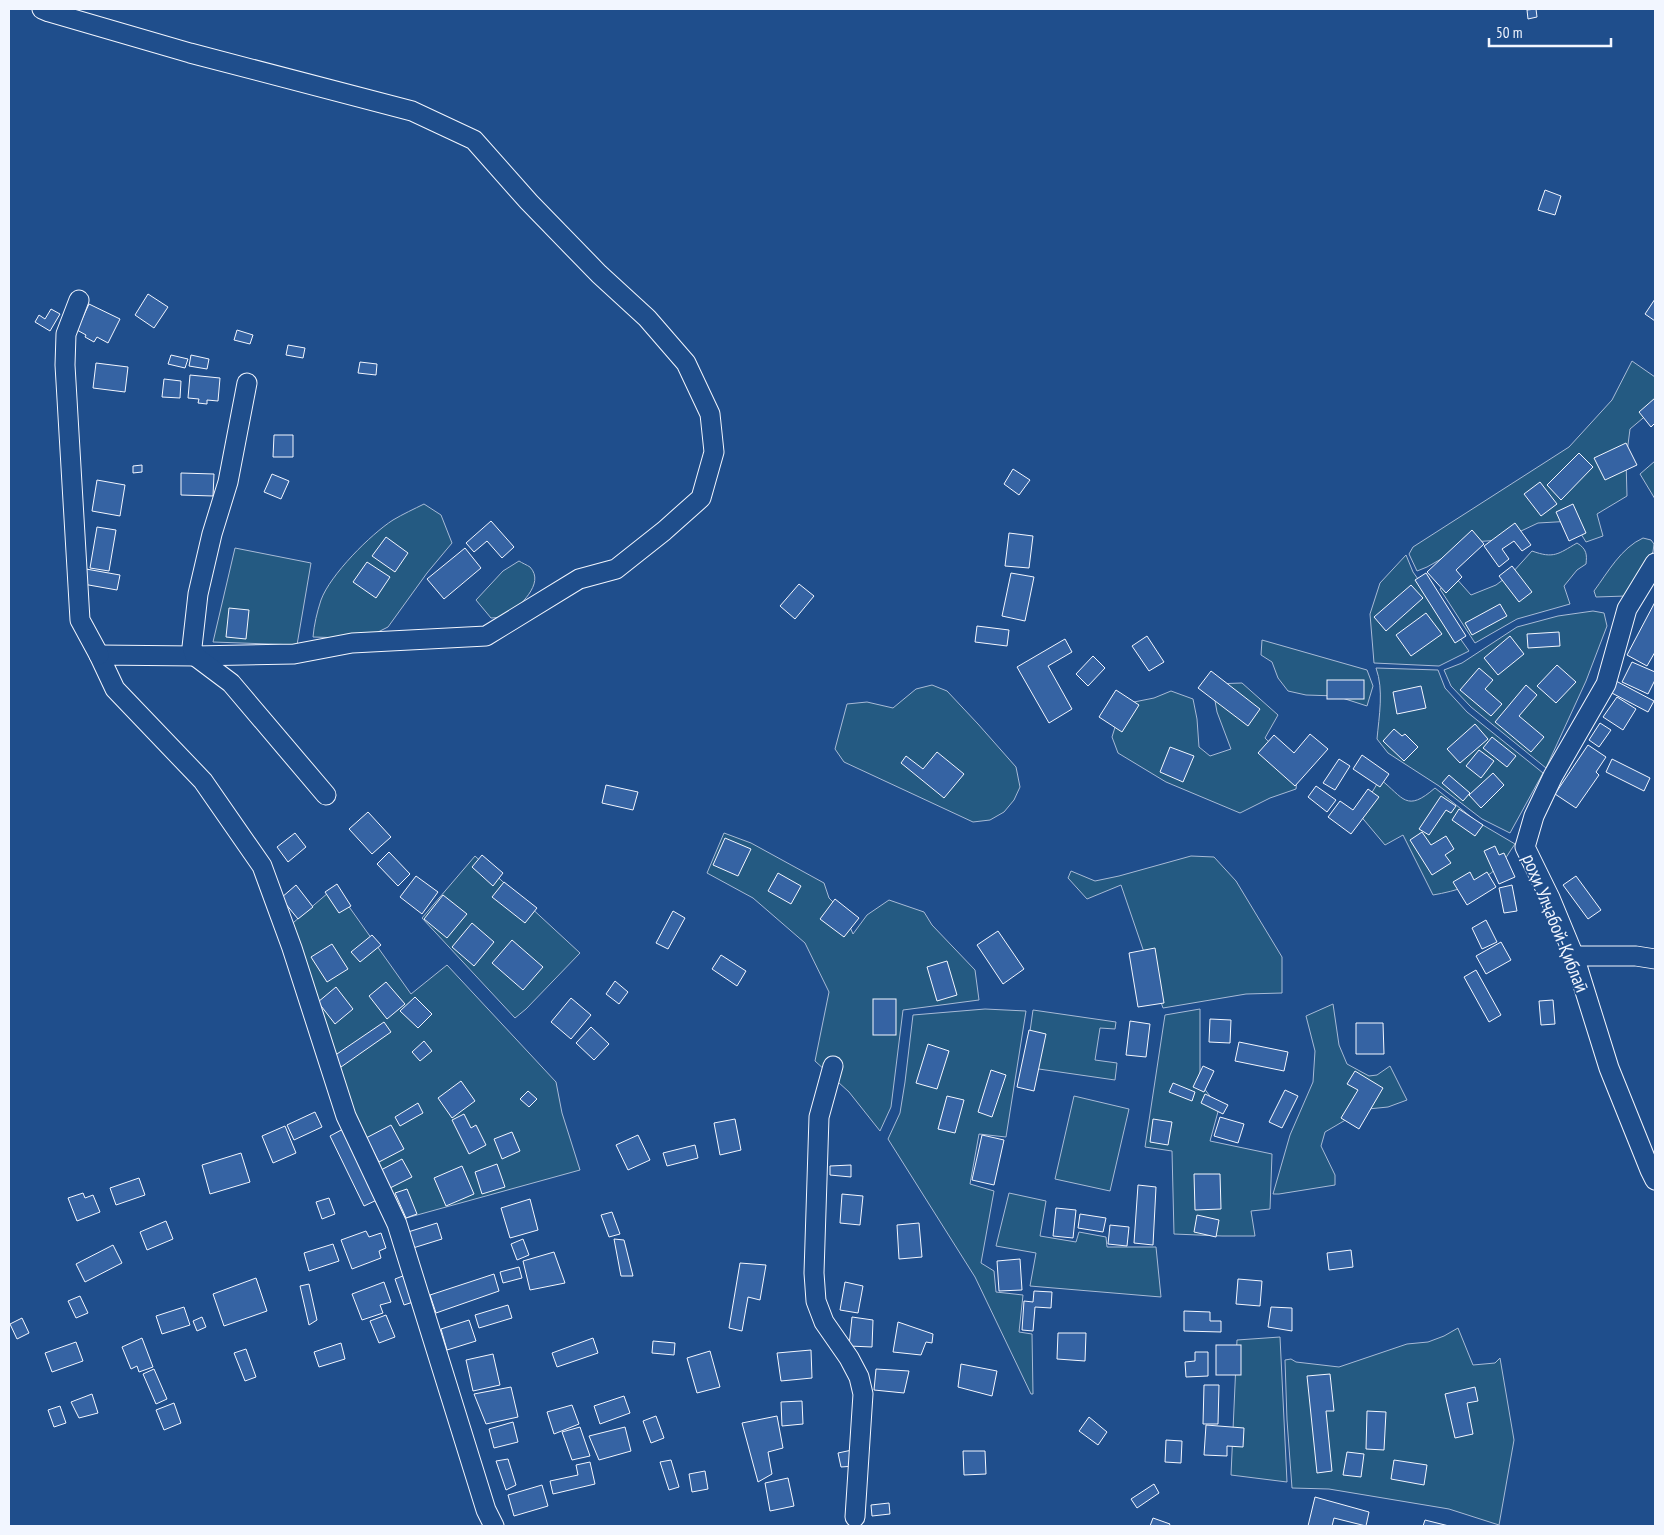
<svg xmlns="http://www.w3.org/2000/svg" width="1664" height="1535" font-family="'PT Sans Narrow',sans-serif">
<style>
.green{fill:#245a82;stroke:#a8bbd7}
.building{fill:#3563a3;stroke:#f2f6ff}
.lines{fill:none;stroke-linecap:round;stroke-linejoin:round}
.minor-casing{stroke:#f2f6ff;stroke-width:21}
.minor{stroke:#1f4e8c;stroke-width:19}
.labels{text-anchor:middle;dominant-baseline:central;stroke-width:4;stroke-linejoin:round;paint-order:stroke}
.street-label{font-size:19px;fill:#f2f6ff;stroke:#1f4e8c}
</style>
<rect width="100%" height="100%" fill="#1f4e8c"/>
<g class="green">
<polygon points="1632,361 1655,377 1655,408 1630,429 1626,460 1627,496 1597,514 1603,536 1586,542 1573,521 1538,523 1502,540 1471,542 1427,567 1417,571 1409,554 1413,547 1569,447 1612,400"/>
<polygon points="1655,461 1655,499 1640,474"/>
<path d="M424,504L441,515L452,543L427,573L388,627L374,634L346,638L313,637C314,625 317,612 321,600C330,575 371,534 393,520C403,514 414,509 424,504Z"/>
<path d="M1643,538L1651,540L1654,544L1653,552L1626,596L1596,597L1594,591C1608,572 1621,548 1643,538Z"/>
<path d="M1577,543C1587,549 1587,555 1586,564L1577,570L1564,586L1570,604L1517,619L1475,643L1440,589L1455,577L1471,595L1496,585L1512,573L1532,551C1554,559 1558,554 1577,543Z"/>
<polygon points="235,548 311,563 297,645 213,642"/>
<polygon points="1406,555 1413,572 1469,651 1439,666 1374,663 1370,614 1380,583"/>
<path d="M519,561C522,563 527,565 530,567C546,584 518,606 508,617L491,618L476,600L503,571Z"/>
<polygon points="1593,611 1604,613 1607,626 1586,681 1546,768 1471,707 1451,686 1444,670 1462,663 1517,627 1558,616"/>
<polygon points="1262,640 1367,670 1373,686 1367,706 1336,696 1306,695 1288,691 1278,678 1272,662 1261,655"/>
<path d="M1376,668L1438,670L1445,688L1467,712L1543,773L1510,833L1482,819L1439,786L1388,753L1377,739C1379,716 1384,690 1376,668Z"/>
<polygon points="1242,683 1278,715 1265,738 1298,770 1296,789 1270,798 1240,813 1166,782 1118,753 1112,737 1120,711 1129,703 1154,698 1171,691 1193,699 1197,719 1199,747 1210,756 1231,749 1217,712 1212,684"/>
<polygon points="932,685 947,691 978,724 1016,767 1020,787 1014,800 1004,812 990,820 973,822 844,762 835,749 847,704 867,702 893,708 916,689"/>
<path d="M1380,779C1404,798 1406,813 1435,788L1476,821L1515,844C1509,852 1505,861 1498,867C1481,884 1456,891 1433,895L1403,835L1385,845L1359,814Z"/>
<polygon points="724,833 751,843 824,883 829,898 844,913 853,934 867,915 889,900 924,912 932,925 975,970 979,1000 903,1010 891,1107 880,1131 849,1092 815,1061 829,992 805,943 753,898 707,873"/>
<polygon points="475,856 580,953 526,1009 515,1018 422,918"/>
<polygon points="1191,856 1214,857 1236,881 1282,957 1282,993 1246,994 1163,1008 1121,885 1087,899 1068,878 1071,871 1095,881 1119,876"/>
<polygon points="335,887 411,994 447,965 556,1082 562,1113 580,1170 399,1220 345,1099 287,928"/>
<polygon points="1333,1004 1339,1045 1347,1064 1369,1076 1377,1075 1390,1066 1407,1100 1388,1107 1368,1109 1354,1115 1325,1132 1321,1146 1335,1175 1335,1185 1279,1194 1273,1194 1290,1135 1313,1082 1315,1051 1306,1016"/>
<polygon points="985,1009 1026,1011 1006,1137 979,1134 970,1184 994,1191 981,1263 994,1271 996,1292 1023,1295 1019,1332 1032,1334 1033,1394 1031,1394 975,1277 888,1139 900,1113 905,1082 913,1015"/>
<polygon points="1200,1009 1200,1083 1219,1108 1210,1141 1272,1154 1270,1209 1251,1211 1255,1236 1222,1236 1174,1234 1172,1151 1145,1147 1165,1015"/>
<polygon points="1033,1010 1116,1022 1115,1029 1100,1028 1095,1060 1117,1063 1115,1080 1025,1067"/>
<polygon points="1074,1096 1129,1109 1110,1191 1055,1179"/>
<polygon points="1009,1193 1046,1201 1040,1236 1076,1242 1079,1232 1106,1237 1107,1247 1156,1247 1161,1297 1030,1286 1036,1253 996,1246"/>
<polygon points="1458,1328 1473,1365 1495,1363 1500,1358 1514,1440 1499,1525 1449,1509 1329,1489 1292,1488 1287,1420 1285,1360 1291,1359 1296,1362 1339,1367 1407,1344 1428,1342 1444,1336"/>
<polygon points="1280,1337 1287,1482 1231,1475 1237,1340"/>
</g>
<g class="building">
<polygon points="1536,9 1537,17 1528,19 1527,10"/>
<polygon points="1545,190 1561,196 1555,215 1538,210"/>
<polygon points="148,294 168,307 154,328 135,315"/>
<polygon points="1655,299 1655,321 1645,314"/>
<polygon points="89,304 120,319 108,343 97,337 94,342 85,337 86,335 77,330"/>
<polygon points="51,309 60,314 50,331 35,322 39,315 45,319"/>
<polygon points="237,330 253,335 250,344 234,340"/>
<polygon points="288,345 305,348 303,358 286,355"/>
<polygon points="171,355 188,359 185,368 168,364"/>
<polygon points="191,355 209,359 207,369 189,366"/>
<polygon points="360,362 377,364 376,375 358,373"/>
<polygon points="96,363 128,367 125,392 93,388"/>
<polygon points="190,375 220,378 218,401 207,400 207,404 198,403 199,399 188,398"/>
<polygon points="164,379 181,381 180,398 162,397"/>
<polygon points="1655,398 1655,423 1651,427 1639,412"/>
<polygon points="274,435 293,435 293,457 273,457"/>
<polygon points="1626,443 1637,465 1605,480 1594,458"/>
<polygon points="1579,453 1593,467 1561,500 1547,485"/>
<polygon points="142,465 142,472 133,473 133,466"/>
<polygon points="1013,469 1030,480 1019,495 1004,484"/>
<polygon points="181,473 214,474 213,496 181,495"/>
<polygon points="272,474 289,481 281,499 264,492"/>
<polygon points="97,480 125,485 120,516 92,511"/>
<polygon points="1540,482 1557,504 1541,516 1524,494"/>
<polygon points="1573,504 1586,533 1569,541 1556,512"/>
<polygon points="491,521 514,547 502,558 487,541 474,552 466,543"/>
<polygon points="1515,523 1531,545 1522,551 1514,541 1502,549 1509,559 1499,567 1484,546"/>
<polygon points="97,527 116,530 109,571 90,568"/>
<polygon points="1472,530 1484,544 1456,570 1462,577 1446,593 1427,572"/>
<polygon points="1009,533 1033,536 1029,568 1005,566"/>
<polygon points="386,537 408,553 395,572 372,556"/>
<polygon points="465,548 481,568 444,599 427,579"/>
<polygon points="367,562 390,577 376,598 353,582"/>
<polygon points="1512,566 1532,592 1519,602 1499,576"/>
<polygon points="86,569 120,575 117,590 83,584"/>
<polygon points="1011,573 1034,577 1025,621 1002,616"/>
<polygon points="1426,573 1466,636 1455,643 1415,580"/>
<polygon points="799,584 814,596 795,619 780,606"/>
<polygon points="1411,585 1423,598 1386,631 1374,617"/>
<polygon points="1655,602 1655,652 1647,666 1627,655"/>
<polygon points="1500,604 1507,616 1472,635 1465,623"/>
<polygon points="229,608 249,610 246,639 226,637"/>
<polygon points="1426,613 1442,634 1411,656 1396,635"/>
<polygon points="977,626 1009,630 1007,646 975,642"/>
<polygon points="1559,632 1560,646 1528,648 1527,634"/>
<polygon points="1147,636 1164,662 1149,671 1132,646"/>
<polygon points="1510,636 1524,654 1498,675 1484,658"/>
<polygon points="1065,639 1072,652 1048,666 1072,709 1049,723 1017,667"/>
<polygon points="1093,656 1105,668 1088,686 1076,674"/>
<polygon points="1632,662 1655,672 1655,680 1648,694 1622,682"/>
<polygon points="1557,665 1576,682 1556,703 1537,686"/>
<polygon points="1479,668 1493,680 1485,689 1502,704 1491,716 1460,690"/>
<polygon points="1211,671 1260,709 1248,726 1198,688"/>
<rect x="1327" y="680" width="37" height="19"/>
<polygon points="1616,681 1654,701 1648,712 1610,692"/>
<polygon points="1526,685 1537,695 1519,716 1544,737 1531,752 1495,722"/>
<polygon points="1421,686 1426,708 1397,714 1393,692"/>
<polygon points="1116,690 1139,705 1122,732 1099,717"/>
<polygon points="1617,697 1636,709 1623,730 1603,717"/>
<polygon points="1600,723 1611,730 1599,747 1589,740"/>
<polygon points="1475,724 1488,739 1460,763 1447,749"/>
<polygon points="1394,729 1402,736 1405,734 1418,747 1404,761 1383,741"/>
<polygon points="1310,734 1328,749 1295,786 1258,753 1274,735 1294,753"/>
<polygon points="1492,737 1516,756 1507,767 1483,748"/>
<polygon points="1588,745 1606,757 1596,772 1599,775 1576,808 1555,794"/>
<polygon points="1170,747 1194,756 1183,782 1160,772"/>
<polygon points="1479,750 1494,761 1481,778 1466,766"/>
<polygon points="937,752 964,774 944,798 901,763 906,756 923,769"/>
<polygon points="1362,755 1389,774 1380,787 1353,769"/>
<polygon points="1339,759 1350,766 1335,790 1323,783"/>
<polygon points="1612,759 1650,778 1644,791 1606,772"/>
<polygon points="1493,773 1504,785 1481,808 1469,795"/>
<polygon points="1449,775 1470,793 1463,801 1442,783"/>
<polygon points="606,785 638,792 633,810 602,803"/>
<polygon points="1316,786 1336,800 1327,812 1308,797"/>
<polygon points="1368,789 1379,797 1351,834 1328,817 1340,801 1353,810"/>
<polygon points="1441,796 1456,806 1451,813 1446,810 1429,835 1419,829"/>
<polygon points="1459,809 1483,825 1475,836 1452,820"/>
<polygon points="368,812 391,837 372,854 349,829"/>
<polygon points="1422,832 1431,845 1446,836 1454,849 1445,855 1451,863 1432,875 1410,840"/>
<polygon points="295,833 306,847 288,862 277,847"/>
<polygon points="725,838 751,849 738,876 713,865"/>
<polygon points="1495,846 1499,855 1504,853 1515,877 1499,884 1484,851"/>
<polygon points="389,852 410,874 398,886 377,864"/>
<polygon points="482,855 503,873 493,886 472,867"/>
<polygon points="1470,872 1474,880 1487,872 1496,887 1467,905 1453,882"/>
<polygon points="778,873 801,886 791,904 768,891"/>
<polygon points="416,876 438,892 422,914 400,897"/>
<polygon points="1576,876 1601,910 1588,919 1563,885"/>
<polygon points="504,882 537,908 525,923 492,897"/>
<polygon points="337,884 351,906 339,913 325,892"/>
<polygon points="296,885 313,907 298,919 281,898"/>
<polygon points="1512,885 1517,911 1504,913 1499,888"/>
<polygon points="443,895 467,914 447,938 424,919"/>
<polygon points="835,899 859,918 844,937 820,919"/>
<polygon points="673,911 685,918 668,949 656,943"/>
<polygon points="1486,920 1497,942 1482,949 1472,928"/>
<polygon points="472,923 494,942 474,966 452,947"/>
<polygon points="998,931 1024,969 1003,984 977,945"/>
<polygon points="372,935 381,945 360,962 351,952"/>
<polygon points="512,940 543,967 523,990 492,963"/>
<polygon points="1501,942 1511,960 1486,974 1476,956"/>
<polygon points="332,944 348,969 327,982 311,957"/>
<polygon points="1155,948 1164,1003 1138,1007 1129,953"/>
<polygon points="721,955 746,971 737,986 712,969"/>
<polygon points="947,961 957,995 937,1001 927,967"/>
<polygon points="1476,970 1501,1015 1489,1022 1464,977"/>
<polygon points="615,981 628,992 619,1004 606,994"/>
<polygon points="386,982 405,1004 387,1019 369,996"/>
<polygon points="336,987 353,1009 335,1024 318,1002"/>
<polygon points="415,997 432,1014 418,1028 400,1011"/>
<polygon points="571,998 591,1015 571,1039 551,1022"/>
<rect x="873" y="999" width="23" height="36"/>
<polygon points="1553,1000 1555,1024 1541,1025 1539,1001"/>
<polygon points="1210,1019 1231,1020 1230,1043 1209,1042"/>
<polygon points="1130,1021 1150,1024 1146,1057 1126,1055"/>
<polygon points="384,1022 391,1032 341,1067 334,1056"/>
<polygon points="1356,1023 1383,1023 1384,1054 1356,1054"/>
<polygon points="591,1027 609,1044 594,1060 576,1043"/>
<polygon points="1029,1030 1046,1034 1034,1091 1017,1087"/>
<polygon points="424,1041 432,1051 420,1061 412,1052"/>
<polygon points="1239,1042 1288,1052 1284,1071 1235,1061"/>
<polygon points="928,1044 949,1051 937,1089 916,1083"/>
<polygon points="1203,1066 1214,1071 1204,1092 1193,1087"/>
<polygon points="991,1070 1006,1075 992,1117 978,1112"/>
<polygon points="1355,1071 1383,1088 1359,1129 1341,1118 1358,1090 1347,1084"/>
<polygon points="461,1081 475,1101 452,1118 438,1098"/>
<polygon points="1173,1083 1195,1092 1192,1101 1169,1092"/>
<polygon points="1285,1090 1298,1096 1282,1128 1269,1122"/>
<polygon points="528,1091 537,1099 529,1107 520,1099"/>
<polygon points="1205,1094 1228,1105 1223,1114 1201,1103"/>
<polygon points="947,1096 964,1100 955,1133 938,1129"/>
<polygon points="418,1103 423,1113 400,1126 395,1117"/>
<polygon points="315,1112 322,1127 294,1140 287,1125"/>
<polygon points="464,1114 471,1128 476,1125 486,1145 469,1154 452,1120"/>
<polygon points="1220,1117 1244,1124 1238,1143 1214,1136"/>
<polygon points="735,1119 741,1150 720,1155 714,1123"/>
<polygon points="1153,1119 1172,1122 1168,1145 1150,1142"/>
<polygon points="391,1125 404,1149 379,1162 366,1138"/>
<polygon points="285,1126 296,1153 273,1163 262,1136"/>
<polygon points="345,1128 379,1199 364,1206 330,1136"/>
<polygon points="512,1132 520,1151 502,1159 494,1139"/>
<polygon points="638,1135 650,1160 628,1170 616,1145"/>
<polygon points="982,1135 1004,1140 994,1185 972,1180"/>
<polygon points="695,1145 698,1158 667,1166 663,1153"/>
<polygon points="241,1153 250,1182 210,1194 202,1165"/>
<polygon points="402,1159 412,1177 390,1188 381,1170"/>
<polygon points="497,1164 505,1187 482,1194 475,1172"/>
<polygon points="851,1165 851,1177 830,1175 830,1166"/>
<polygon points="462,1166 474,1194 446,1206 434,1178"/>
<polygon points="1194,1174 1220,1174 1221,1209 1195,1210"/>
<polygon points="139,1178 145,1195 116,1205 110,1188"/>
<polygon points="1138,1185 1156,1187 1153,1245 1134,1243"/>
<polygon points="407,1189 417,1214 406,1218 395,1193"/>
<polygon points="83,1193 85,1198 93,1195 100,1212 77,1221 68,1198"/>
<polygon points="842,1194 863,1196 860,1225 840,1223"/>
<polygon points="329,1198 335,1214 322,1219 316,1202"/>
<polygon points="530,1199 538,1230 510,1238 501,1208"/>
<polygon points="1056,1208 1076,1210 1073,1238 1053,1236"/>
<polygon points="612,1212 620,1234 609,1237 601,1215"/>
<polygon points="1080,1214 1106,1218 1103,1232 1078,1228"/>
<polygon points="1197,1215 1219,1220 1216,1237 1194,1232"/>
<polygon points="166,1221 173,1239 147,1250 140,1232"/>
<polygon points="437,1223 442,1239 413,1248 408,1232"/>
<polygon points="919,1223 922,1257 899,1259 897,1225"/>
<polygon points="1110,1225 1129,1227 1127,1246 1108,1244"/>
<polygon points="366,1231 369,1237 381,1233 386,1248 379,1251 381,1258 352,1269 341,1240"/>
<polygon points="523,1239 529,1255 517,1260 511,1244"/>
<polygon points="614,1239 624,1240 633,1276 621,1276"/>
<polygon points="333,1244 339,1261 309,1271 304,1253"/>
<polygon points="113,1245 122,1263 85,1282 76,1264"/>
<polygon points="1351,1250 1353,1267 1329,1270 1327,1253"/>
<polygon points="554,1252 565,1283 530,1290 523,1261"/>
<polygon points="1020,1259 1022,1290 999,1291 997,1261"/>
<polygon points="740,1263 766,1265 760,1300 748,1297 742,1331 729,1328"/>
<polygon points="519,1267 522,1278 503,1283 500,1272"/>
<polygon points="408,1274 416,1301 404,1305 395,1279"/>
<polygon points="494,1274 499,1291 436,1313 430,1295"/>
<polygon points="256,1278 267,1311 224,1326 213,1294"/>
<polygon points="1238,1279 1262,1281 1260,1306 1236,1304"/>
<polygon points="384,1282 391,1302 380,1305 383,1313 362,1320 352,1294"/>
<polygon points="845,1282 863,1286 858,1313 840,1310"/>
<polygon points="309,1284 317,1320 309,1325 300,1286"/>
<polygon points="1034,1291 1052,1292 1051,1308 1035,1307 1033,1331 1022,1330 1024,1301 1033,1302"/>
<polygon points="80,1296 88,1313 76,1318 68,1301"/>
<polygon points="508,1305 512,1318 479,1328 475,1315"/>
<polygon points="184,1307 190,1325 162,1334 156,1316"/>
<polygon points="1271,1307 1292,1308 1292,1331 1268,1327"/>
<polygon points="1184,1311 1210,1312 1210,1321 1221,1321 1221,1332 1184,1331"/>
<polygon points="386,1315 395,1337 379,1343 370,1321"/>
<polygon points="202,1317 206,1327 197,1331 193,1321"/>
<polygon points="852,1317 873,1320 872,1347 849,1346"/>
<polygon points="22,1318 29,1333 17,1339 10,1324"/>
<polygon points="469,1320 476,1341 447,1350 441,1329"/>
<polygon points="898,1322 933,1334 932,1343 926,1342 921,1355 893,1352"/>
<polygon points="1058,1333 1086,1333 1085,1361 1057,1359"/>
<polygon points="142,1338 153,1367 139,1372 137,1366 131,1369 122,1347"/>
<polygon points="593,1338 598,1353 557,1367 552,1353"/>
<polygon points="653,1341 675,1343 674,1355 652,1353"/>
<polygon points="76,1342 83,1361 52,1372 45,1353"/>
<polygon points="341,1343 345,1359 319,1367 314,1352"/>
<rect x="1216" y="1345" width="25" height="30"/>
<polygon points="246,1349 256,1377 245,1381 234,1353"/>
<polygon points="811,1350 812,1378 781,1381 777,1353"/>
<polygon points="710,1351 720,1387 697,1393 687,1358"/>
<polygon points="1195,1352 1208,1352 1208,1376 1186,1377 1185,1362 1195,1361"/>
<polygon points="493,1354 500,1385 473,1391 466,1360"/>
<polygon points="961,1364 997,1371 992,1396 958,1387"/>
<polygon points="154,1369 167,1399 156,1404 143,1374"/>
<polygon points="876,1369 909,1371 904,1393 874,1390"/>
<polygon points="1330,1374 1334,1411 1326,1411 1332,1471 1317,1473 1307,1376"/>
<polygon points="1204,1385 1219,1385 1218,1424 1203,1424"/>
<polygon points="511,1387 518,1417 486,1424 474,1394"/>
<polygon points="1475,1387 1478,1401 1467,1403 1473,1434 1455,1438 1445,1394"/>
<polygon points="92,1394 98,1413 79,1418 71,1402"/>
<polygon points="624,1396 630,1413 600,1424 594,1406"/>
<polygon points="802,1401 803,1424 782,1426 781,1402"/>
<polygon points="174,1403 181,1423 164,1430 156,1410"/>
<polygon points="572,1405 579,1424 554,1434 547,1412"/>
<polygon points="60,1406 66,1423 54,1427 48,1410"/>
<polygon points="1367,1411 1386,1412 1384,1450 1366,1449"/>
<polygon points="656,1416 664,1438 651,1443 643,1421"/>
<polygon points="777,1416 783,1448 768,1452 772,1474 758,1482 742,1423"/>
<polygon points="1089,1417 1107,1432 1098,1445 1079,1431"/>
<polygon points="513,1422 518,1442 494,1448 489,1429"/>
<polygon points="1206,1425 1244,1428 1243,1447 1227,1446 1227,1456 1204,1455"/>
<polygon points="580,1427 590,1456 572,1460 562,1432"/>
<polygon points="625,1427 631,1451 599,1460 589,1436"/>
<polygon points="1166,1440 1182,1441 1181,1463 1165,1462"/>
<polygon points="852,1450 855,1466 841,1467 838,1453"/>
<polygon points="963,1451 985,1451 986,1474 964,1475"/>
<polygon points="1347,1452 1364,1454 1361,1477 1343,1475"/>
<polygon points="508,1459 516,1485 506,1490 496,1461"/>
<polygon points="671,1460 679,1487 669,1490 660,1462"/>
<polygon points="1394,1460 1427,1465 1424,1485 1391,1479"/>
<polygon points="590,1462 595,1484 553,1494 550,1481 578,1475 576,1465"/>
<polygon points="705,1471 708,1489 692,1492 689,1474"/>
<polygon points="788,1478 794,1506 770,1511 765,1483"/>
<polygon points="1154,1484 1159,1493 1137,1508 1131,1499"/>
<polygon points="542,1485 548,1506 514,1516 508,1495"/>
<polygon points="1315,1497 1369,1512 1366,1526 1334,1518 1332,1526 1308,1526"/>
<polygon points="889,1503 890,1514 872,1516 871,1505"/>
<polygon points="1153,1518 1170,1524 1169,1526 1150,1526"/>
<polygon points="1425,1520 1449,1526 1423,1526"/>
</g>
<g class="lines">
<defs>
<g id="minor">
<polyline points="42,9 49,12 190,53 412,111 474,140 529,202 599,274 647,318 686,363 710,414 714,452 701,498 664,531 616,569 579,579 486,636 352,643 294,654 195,656 99,655 115,689 203,781 262,866 292,948 346,1116 397,1224 486,1510 494,1526"/>
<polyline points="79,300 66,334 65,365 80,620 99,655"/>
<polyline points="247,383 228,482 212,534 198,594 192,647 195,656 231,683 326,795"/>
<polyline points="1655,563 1627,609 1606,684 1553,776 1534,816 1525,847 1550,898 1574,956 1609,1068 1650,1170 1655,1180"/>
<polyline points="1574,956 1636,956 1655,959"/>
<polyline points="833,1066 819,1117 814,1273 816,1301 824,1322 849,1358 859,1377 863,1394 855,1517"/>
</g>
</defs>
<use href="#minor" class="minor-casing"/>
<use href="#minor" class="minor"/>
</g>
<g class="labels">
<g class="street-label">
<text transform="translate(1556 923) rotate(68)">роҳи Улҷабой-Қиблаӣ</text>
</g>
</g>
<rect width="1664" height="1535" fill="none" stroke="#f2f6ff" stroke-width="20"/>
<path d="M1489 38v8h122v-8" fill="none" stroke="#f2f6ff" stroke-width="2.5"/>
<text x="1496" y="38" font-size="15" fill="#f2f6ff" stroke="#1f4e8c" stroke-width="4" paint-order="stroke">50 m</text>
</svg>
